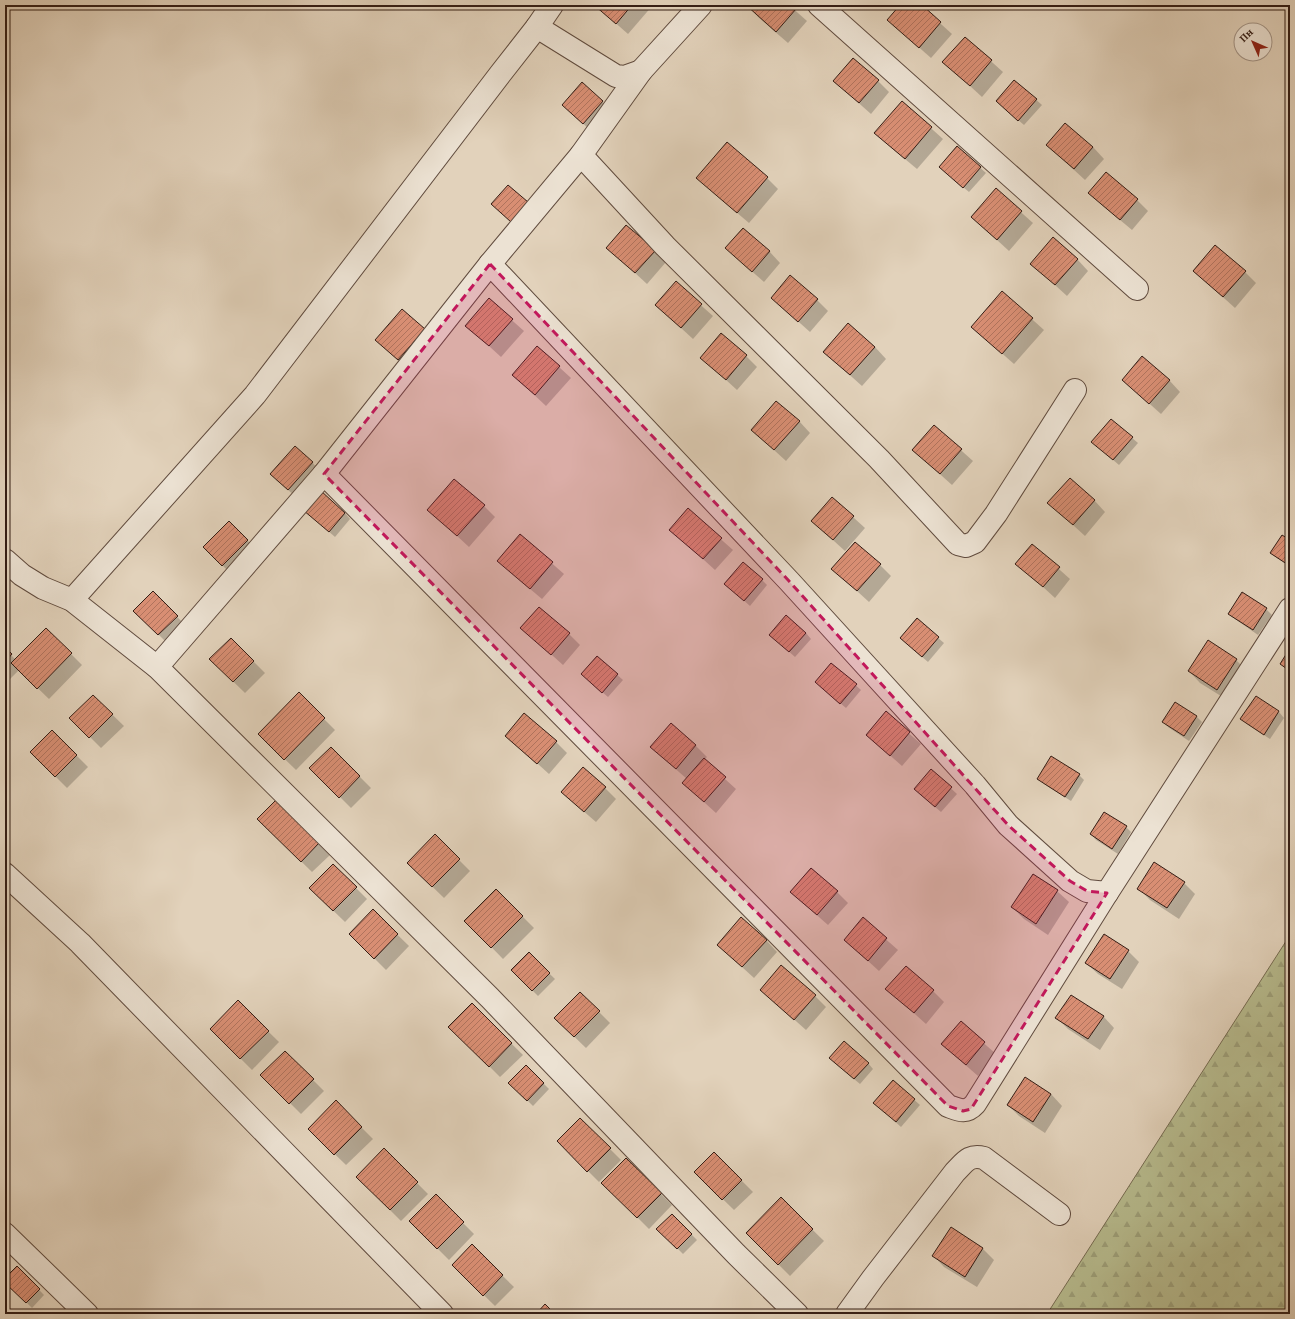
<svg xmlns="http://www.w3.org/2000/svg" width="1295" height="1319" font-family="'Gentium Book Plus',serif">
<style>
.forest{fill:url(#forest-firs);stroke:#766c52}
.shadow{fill:#0003}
.building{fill:url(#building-hatch);stroke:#351e15}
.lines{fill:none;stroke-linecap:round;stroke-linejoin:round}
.minor-casing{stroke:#604b3e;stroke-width:24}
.minor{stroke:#ece2d3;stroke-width:22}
.marked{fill:#c2185b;fill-opacity:0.2;stroke:#c2185b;stroke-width:3;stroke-dasharray:8 5;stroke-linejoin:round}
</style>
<defs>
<pattern id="forest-firs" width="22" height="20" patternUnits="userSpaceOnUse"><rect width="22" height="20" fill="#b7bb8e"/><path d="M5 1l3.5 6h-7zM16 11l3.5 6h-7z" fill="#9ea07a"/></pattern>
<pattern id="building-hatch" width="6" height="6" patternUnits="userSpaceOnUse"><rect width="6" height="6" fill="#d88e73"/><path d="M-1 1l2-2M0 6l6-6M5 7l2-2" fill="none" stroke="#b0735d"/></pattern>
</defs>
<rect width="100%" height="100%" fill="#e2d2bb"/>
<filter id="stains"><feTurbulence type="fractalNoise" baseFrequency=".005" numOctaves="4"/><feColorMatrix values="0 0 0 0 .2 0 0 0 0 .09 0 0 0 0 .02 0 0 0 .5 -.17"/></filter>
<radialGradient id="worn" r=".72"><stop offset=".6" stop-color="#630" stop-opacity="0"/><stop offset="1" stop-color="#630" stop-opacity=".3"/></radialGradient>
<polygon class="forest" points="1290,935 1290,1314 1047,1314"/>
<g class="shadow">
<polygon points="595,5 653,5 628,34"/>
<polygon points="747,5 789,5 807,21 788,43 758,17"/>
<polygon points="901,5 920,5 952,34 931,58 888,20"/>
<polygon points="965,38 1003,72 982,97 944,62"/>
<polygon points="834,81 878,81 889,92 871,114"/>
<polygon points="1015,81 1042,105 1024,125 1003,107"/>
<polygon points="582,83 608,107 589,129 569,111"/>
<polygon points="902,102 943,139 917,169 887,144"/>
<polygon points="1047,145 1093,147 1104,159 1085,180"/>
<polygon points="957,147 986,173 969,192 945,172"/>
<polygon points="767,178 778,189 749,223 709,189"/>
<polygon points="996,190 1033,223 1009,251 972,217"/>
<polygon points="1137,200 1148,211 1132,230 1101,204"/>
<polygon points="608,248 655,251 666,262 647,284"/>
<polygon points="769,251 780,263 764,282 738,259"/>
<polygon points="1077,259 1088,271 1067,296 1032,264"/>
<polygon points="1194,271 1245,272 1256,283 1235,308"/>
<polygon points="676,283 713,316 693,339 656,305"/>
<polygon points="1002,292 1044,330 1014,364 972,327"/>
<polygon points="772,298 817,300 828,311 810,332"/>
<polygon points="489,300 524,331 501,357 467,326"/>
<polygon points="424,330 410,371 376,340"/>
<polygon points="875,347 886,359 862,386 824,352"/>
<polygon points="746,356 757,367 737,390 702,358"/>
<polygon points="559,367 571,378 546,406 513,375"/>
<polygon points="1123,380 1169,380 1180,392 1161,414"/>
<polygon points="1111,420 1138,443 1119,465 1098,447"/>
<polygon points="799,421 810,433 786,461 752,430"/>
<polygon points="934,426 973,461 952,485 913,450"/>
<polygon points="312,462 317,468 294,495 276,480"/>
<polygon points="832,498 865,528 845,551 812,521"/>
<polygon points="1094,500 1105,512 1085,536 1049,503"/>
<polygon points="484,506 495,517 469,547 429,510"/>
<polygon points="688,510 733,550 715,570 671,530"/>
<polygon points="345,513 350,519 335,537 310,515"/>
<polygon points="229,522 259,552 234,577 204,547"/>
<polygon points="521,536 564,574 542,599 510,572"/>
<polygon points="1290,541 1290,567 1277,558 1271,553"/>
<polygon points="1032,545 1070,579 1055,598 1017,563"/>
<polygon points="880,565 891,576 869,602 833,569"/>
<polygon points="762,580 767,585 750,606 731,589"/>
<polygon points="153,592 188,628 170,646 135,611"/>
<polygon points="1242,594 1266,609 1272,615 1258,635 1235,619 1229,614"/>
<polygon points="917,620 944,643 928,662 906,643"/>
<polygon points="522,628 569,634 580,645 563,665"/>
<polygon points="46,629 82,665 49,699 19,670 5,684 5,649 16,660"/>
<polygon points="806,633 811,639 795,657 776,640"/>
<polygon points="231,639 265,673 245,693 210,659"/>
<polygon points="597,657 623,680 608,697 587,679"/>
<polygon points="1236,660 1247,671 1229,701 1200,683 1189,671"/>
<polygon points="832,664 861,690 846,708 821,687"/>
<polygon points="299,694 335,730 296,770 259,734"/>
<polygon points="93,696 124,726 101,748 71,718"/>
<polygon points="1256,697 1279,712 1284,718 1270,739 1247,724 1242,719"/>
<polygon points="886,713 921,744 902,766 867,735"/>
<polygon points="1196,716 1202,722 1189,741 1168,727 1163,722"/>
<polygon points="671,724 696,746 707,757 704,760 736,789 716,813 683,783 687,779 663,758"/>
<polygon points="52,731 88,767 67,788 31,752"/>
<polygon points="507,736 556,742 567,753 549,774"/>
<polygon points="331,748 371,788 351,808 311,768"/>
<polygon points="931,770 957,794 941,812 920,794"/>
<polygon points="1079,775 1084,780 1071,801 1044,784 1038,778"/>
<polygon points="605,788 616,799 596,822 574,803"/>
<polygon points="276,801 330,855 312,872 258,819"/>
<polygon points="1126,827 1131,832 1118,854 1096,840 1091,834"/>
<polygon points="435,836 470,871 444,898 408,863"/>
<polygon points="333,865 367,899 345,922 310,888"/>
<polygon points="1184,883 1195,894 1179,919 1150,900 1139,889"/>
<polygon points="496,890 534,928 503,959 466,921"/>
<polygon points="1057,891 1069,902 1048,935 1024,919 1012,907"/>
<polygon points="837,892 848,903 828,925 803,903"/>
<polygon points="373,911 409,946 386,970 350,934"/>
<polygon points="863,919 898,950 879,971 845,940"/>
<polygon points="766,940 777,952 754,978 718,945"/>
<polygon points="1128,951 1139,962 1122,989 1098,974 1086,963"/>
<polygon points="529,954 555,979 538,996 512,970"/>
<polygon points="887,989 933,991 944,1002 926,1024"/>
<polygon points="761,990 815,996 826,1007 806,1030"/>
<polygon points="580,993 610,1023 586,1048 555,1018"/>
<polygon points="238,1002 279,1042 252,1070 211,1029"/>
<polygon points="472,1005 523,1055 500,1077 450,1027"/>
<polygon points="1103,1016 1114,1028 1100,1050 1068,1029 1057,1018"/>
<polygon points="961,1023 996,1054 978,1076 954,1055"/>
<polygon points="285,1052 324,1091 301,1114 262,1075"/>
<polygon points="868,1063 873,1069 860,1084 836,1064"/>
<polygon points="526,1066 549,1089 533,1106 510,1083"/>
<polygon points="894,1082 920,1105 901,1127 880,1108"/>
<polygon points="1051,1094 1062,1106 1045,1133 1019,1116 1008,1105"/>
<polygon points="336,1102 373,1139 346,1165 309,1129"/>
<polygon points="580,1119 621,1160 599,1182 558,1141"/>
<polygon points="384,1150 428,1194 401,1221 357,1177"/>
<polygon points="714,1153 753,1192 734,1210 695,1172"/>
<polygon points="626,1159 672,1205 649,1229 603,1183"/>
<polygon points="436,1196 474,1234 449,1260 410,1221"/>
<polygon points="781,1199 824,1241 790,1276 747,1233"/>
<polygon points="672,1215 697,1240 683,1254 658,1229"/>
<polygon points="951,1228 983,1249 994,1260 977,1287 944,1267 933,1255"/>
<polygon points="472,1246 514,1287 495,1306 453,1265"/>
<polygon points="17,1267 44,1295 32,1308 5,1281 5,1279"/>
</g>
<g class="building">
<polygon points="594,5 632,5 616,24"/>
<polygon points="746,5 791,5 796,9 776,32"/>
<polygon points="900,5 922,5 941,22 919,48 887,20"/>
<polygon points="965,37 992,60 970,86 942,62"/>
<polygon points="853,58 879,80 859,103 833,81"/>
<polygon points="1014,80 1037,99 1018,121 996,101"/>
<polygon points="582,82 603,101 583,124 562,105"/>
<polygon points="902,101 932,127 905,159 874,133"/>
<polygon points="1065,123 1093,147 1074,169 1046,145"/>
<polygon points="727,142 768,177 737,213 696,178"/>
<polygon points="957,146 981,167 963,188 939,167"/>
<polygon points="1106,172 1138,199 1120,220 1088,193"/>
<polygon points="508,185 528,202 511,222 491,204"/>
<polygon points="996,188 1022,211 997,240 971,217"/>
<polygon points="626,225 656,250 635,273 606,248"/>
<polygon points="743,228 770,251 752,272 725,248"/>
<polygon points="1053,237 1078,259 1055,285 1030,264"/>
<polygon points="1215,245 1246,271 1223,297 1193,271"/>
<polygon points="790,275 818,299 798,322 771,298"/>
<polygon points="676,281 702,304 681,328 655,305"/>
<polygon points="1002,291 1033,318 1002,354 971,327"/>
<polygon points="489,298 513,319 489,346 465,326"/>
<polygon points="402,309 425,329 398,360 375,340"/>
<polygon points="848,323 875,347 850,375 823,352"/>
<polygon points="721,333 747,355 726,380 700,358"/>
<polygon points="537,346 560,366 535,395 512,375"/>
<polygon points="1142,356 1170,380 1149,404 1122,380"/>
<polygon points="776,401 800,421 774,450 751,430"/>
<polygon points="1111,419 1133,437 1113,460 1091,442"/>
<polygon points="934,425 962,449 940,474 912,450"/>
<polygon points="295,446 313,462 288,490 270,474"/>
<polygon points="1070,478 1095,500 1073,525 1047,503"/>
<polygon points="454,479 485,505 457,536 427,510"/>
<polygon points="320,490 345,513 329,532 303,510"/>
<polygon points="832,497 854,516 833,540 811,521"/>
<polygon points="688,508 722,538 703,559 669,530"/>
<polygon points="229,521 248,540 222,566 203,547"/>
<polygon points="520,534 553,562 530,589 497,561"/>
<polygon points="1282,535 1290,540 1290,566 1270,553"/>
<polygon points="855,542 881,564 857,591 831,569"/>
<polygon points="1032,544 1060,567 1043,587 1015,564"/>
<polygon points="743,562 763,579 744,601 724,584"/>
<polygon points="153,591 178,616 158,635 133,611"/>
<polygon points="1242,592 1267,608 1253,630 1228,614"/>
<polygon points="539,607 570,633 551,655 520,628"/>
<polygon points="786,615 806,633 789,652 769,635"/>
<polygon points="917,618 939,637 922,657 900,638"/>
<polygon points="46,628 72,653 37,689 11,663"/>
<polygon points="231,638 254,661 233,682 209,659"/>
<polygon points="1208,640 1237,659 1217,690 1188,671"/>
<polygon points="5,647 12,654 5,662"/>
<polygon points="1290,648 1290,671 1280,664"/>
<polygon points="597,656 618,674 602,693 581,674"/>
<polygon points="831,663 857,684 840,704 815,682"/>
<polygon points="299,692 325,718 284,760 258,734"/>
<polygon points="93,695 113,714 89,738 69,718"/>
<polygon points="1256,696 1279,711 1264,735 1240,719"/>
<polygon points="1175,702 1197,716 1184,736 1162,722"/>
<polygon points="886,711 910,732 890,756 866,735"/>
<polygon points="524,713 557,741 537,764 505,736"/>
<polygon points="671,723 696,745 676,769 650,747"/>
<polygon points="52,730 77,755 55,777 30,752"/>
<polygon points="331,747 360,776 339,798 309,768"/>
<polygon points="1051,756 1080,774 1065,797 1037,779"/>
<polygon points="704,758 726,777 704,802 682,783"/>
<polygon points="583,767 606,787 584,812 561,792"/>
<polygon points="931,769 952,787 935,807 914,789"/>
<polygon points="276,800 319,843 301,862 257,819"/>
<polygon points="1104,812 1127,826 1112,849 1090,834"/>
<polygon points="435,834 460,859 432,887 407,863"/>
<polygon points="1154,862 1185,882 1167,908 1137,889"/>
<polygon points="333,864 357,887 333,911 309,888"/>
<polygon points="811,868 838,891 817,915 790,892"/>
<polygon points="1033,874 1058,890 1036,924 1011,907"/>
<polygon points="496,889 523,916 491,948 464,921"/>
<polygon points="373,909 398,934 374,959 349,934"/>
<polygon points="741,917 767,940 742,967 717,945"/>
<polygon points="863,917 887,938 868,961 844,940"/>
<polygon points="1104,934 1129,950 1110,979 1085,963"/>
<polygon points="529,952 550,973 532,991 511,970"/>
<polygon points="781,965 816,995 794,1020 760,990"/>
<polygon points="906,966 934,990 914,1013 885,989"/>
<polygon points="580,992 600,1011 574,1037 554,1018"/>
<polygon points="1071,995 1104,1016 1088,1039 1055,1018"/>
<polygon points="238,1000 269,1031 240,1059 210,1029"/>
<polygon points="472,1003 512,1043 489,1067 448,1027"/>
<polygon points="961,1021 985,1042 966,1065 941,1044"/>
<polygon points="844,1041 869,1063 854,1079 829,1058"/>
<polygon points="285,1051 314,1079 289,1104 260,1075"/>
<polygon points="526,1065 544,1083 527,1101 508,1083"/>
<polygon points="1025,1077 1051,1094 1033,1122 1007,1105"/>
<polygon points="893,1080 915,1099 896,1122 873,1103"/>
<polygon points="336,1100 362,1127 334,1155 308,1129"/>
<polygon points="580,1118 611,1148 587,1172 557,1141"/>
<polygon points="384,1148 418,1182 390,1210 356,1177"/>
<polygon points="714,1152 742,1180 722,1200 694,1172"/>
<polygon points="626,1158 662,1193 637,1218 601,1183"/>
<polygon points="436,1194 464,1222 437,1249 409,1221"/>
<polygon points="781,1197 813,1229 778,1265 746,1233"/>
<polygon points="672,1214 692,1234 677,1249 656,1229"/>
<polygon points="951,1227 983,1248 965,1277 932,1256"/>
<polygon points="472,1244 503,1275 483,1296 452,1265"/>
<polygon points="17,1266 40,1289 26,1303 5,1283 5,1278"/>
<polygon points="545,1304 555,1314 536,1314"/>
</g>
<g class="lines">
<defs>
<g id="minor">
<polyline points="819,5 1137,289"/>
<polyline points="537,27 616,76 624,77 641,71"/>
<polyline points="581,155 665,246 879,459 958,544 966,546 975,542 996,514 1075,390"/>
<path d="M324,474L948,1106C959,1110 966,1114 975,1104L1107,893L1087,891L1070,881L1008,825L975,785L789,581L490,264"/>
<polyline points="5,560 22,575 43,588 72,600 157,667 490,998 736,1254 797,1314"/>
<polyline points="72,600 255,395 501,73 537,27 552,5"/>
<polyline points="157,667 324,474 490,264 581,155 641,71 701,5"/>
<polyline points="5,874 80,943 442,1314"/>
<polyline points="1107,893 1290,609"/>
<polyline points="5,1234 87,1314"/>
<path d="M847,1314L873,1278L955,1172C965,1162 969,1154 984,1158L1059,1214"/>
</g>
</defs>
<use href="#minor" class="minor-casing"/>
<use href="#minor" class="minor"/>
</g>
<path class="marked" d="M490,264L789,581L1008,825L1070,881L1087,891L1107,893L971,1109L963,1111L948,1106L324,474Z"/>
<rect width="1295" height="1319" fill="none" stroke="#e2d2bb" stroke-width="20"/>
<rect x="6" y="6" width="1283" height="1307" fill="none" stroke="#351e15" stroke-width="2"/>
<rect x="10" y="10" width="1275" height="1299" fill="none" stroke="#351e15"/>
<g transform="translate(1253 42) rotate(315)"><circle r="19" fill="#ece2d3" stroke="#a39487"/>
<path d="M0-3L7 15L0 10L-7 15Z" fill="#8f2418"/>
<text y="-6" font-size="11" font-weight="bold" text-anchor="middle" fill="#351e15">Пн</text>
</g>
<rect width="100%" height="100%" filter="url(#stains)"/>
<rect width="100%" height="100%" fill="url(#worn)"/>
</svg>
